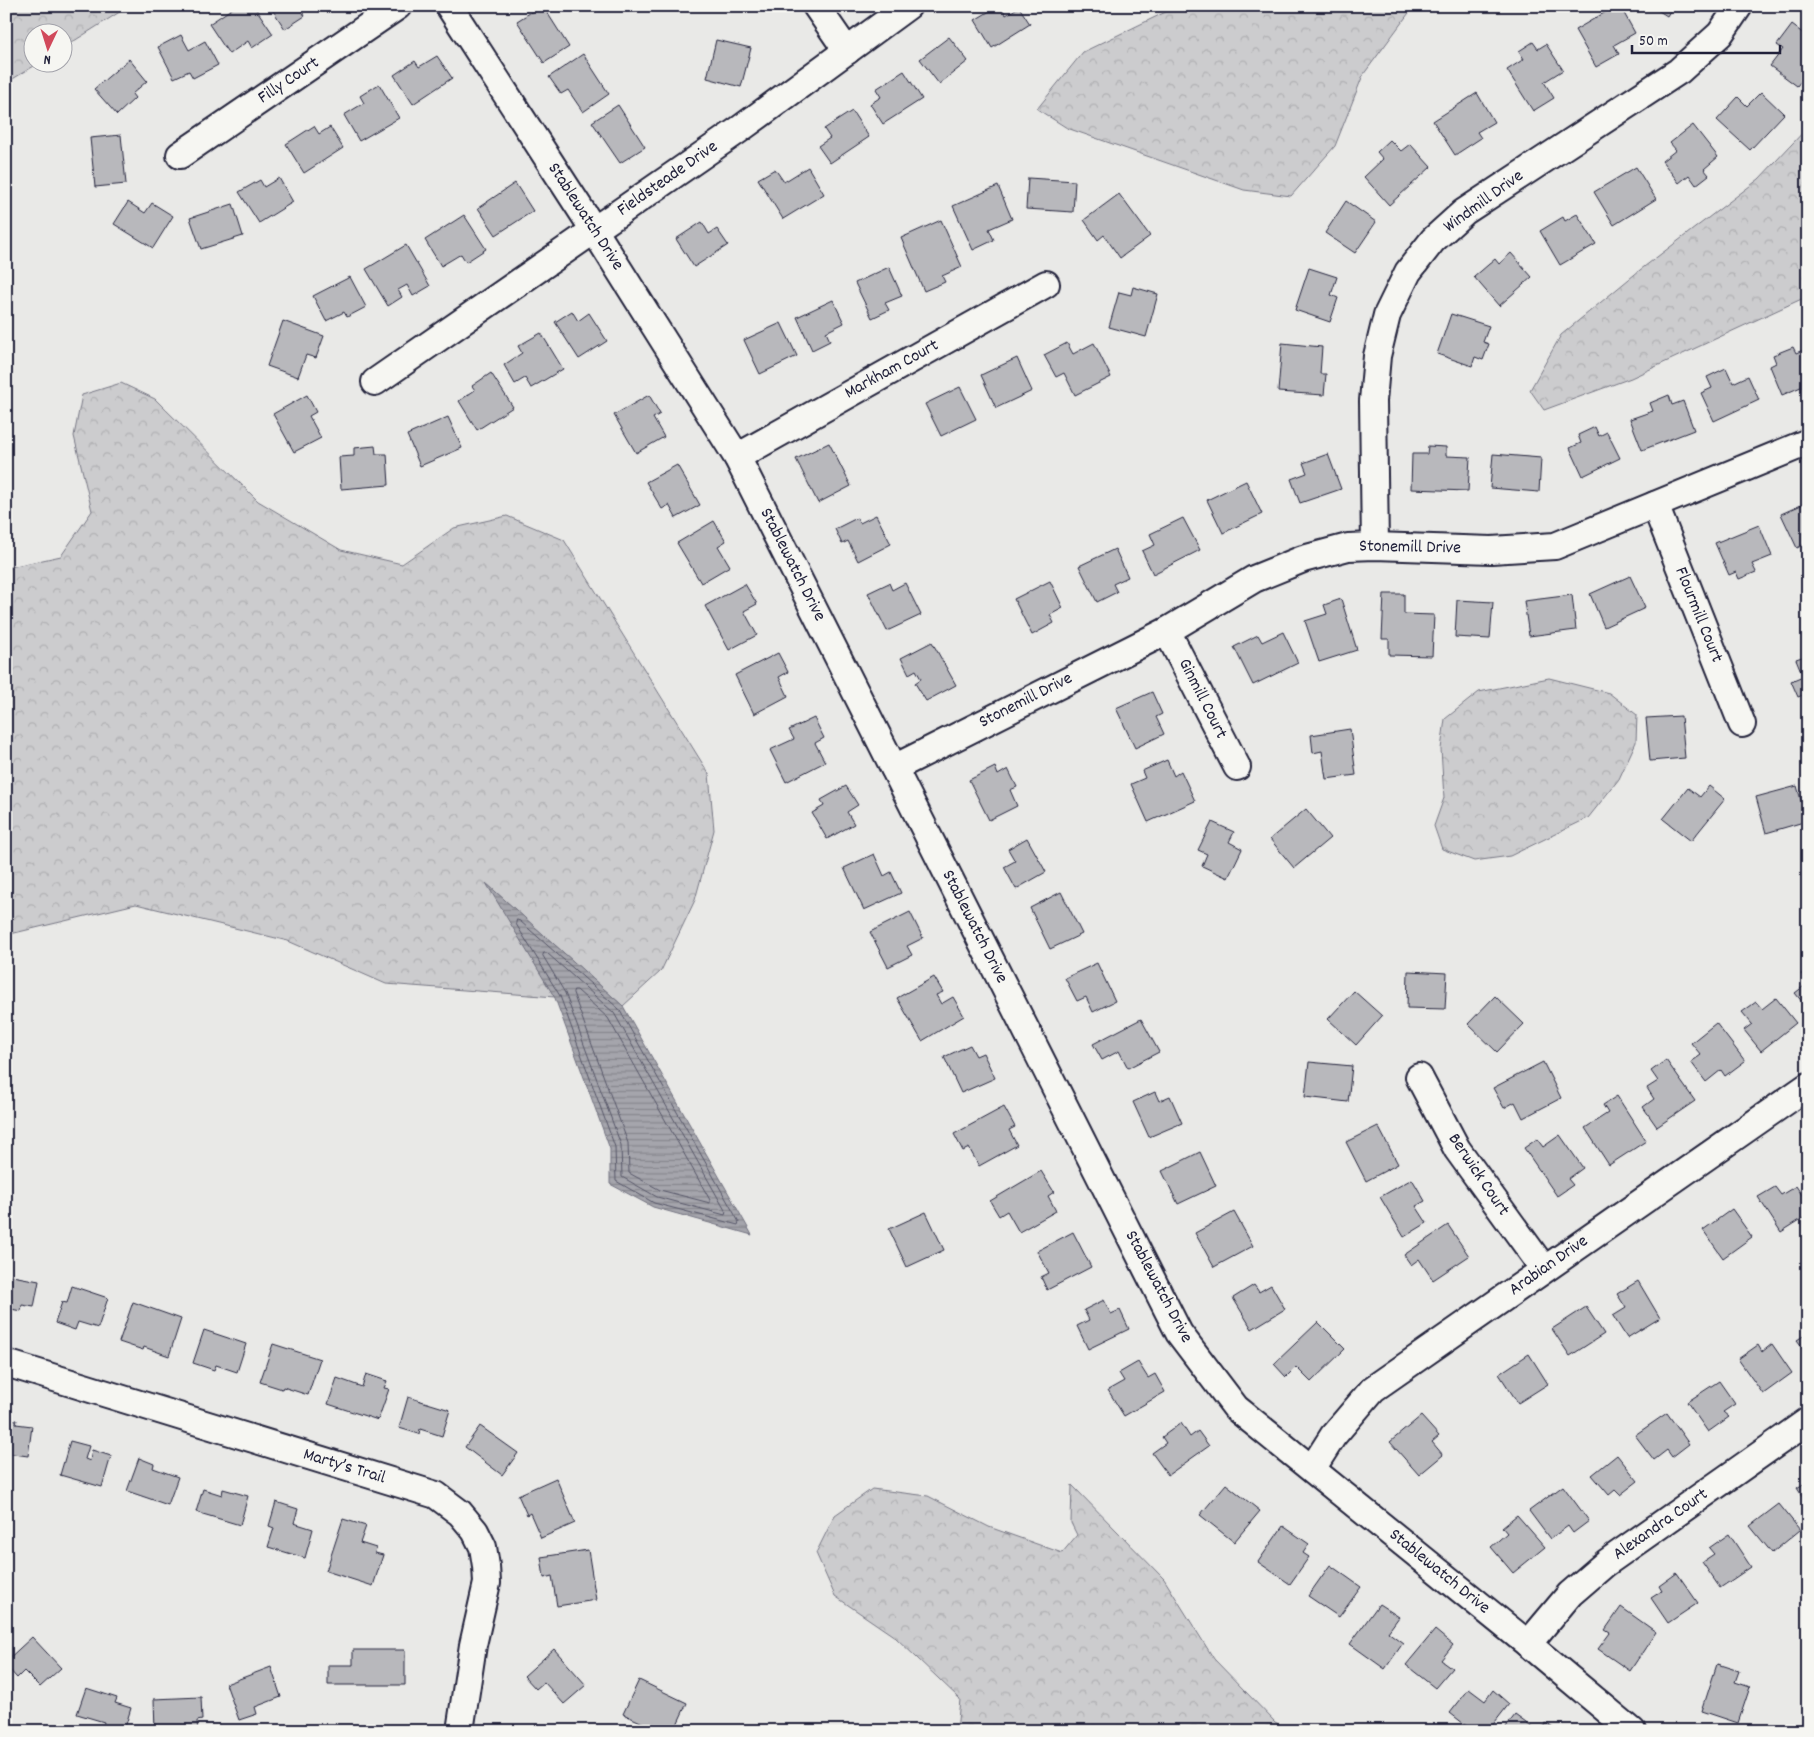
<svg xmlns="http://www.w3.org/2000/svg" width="1814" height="1737" font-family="Dekko,sans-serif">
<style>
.forest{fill:url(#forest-crowns);stroke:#777784}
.water{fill:url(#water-rules);stroke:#71717f}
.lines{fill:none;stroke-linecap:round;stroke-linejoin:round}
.shore{stroke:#565668;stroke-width:1}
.building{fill:#b8b8bc;stroke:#22223b}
.minor-casing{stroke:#22223b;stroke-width:30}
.minor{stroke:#f6f6f2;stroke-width:26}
.labels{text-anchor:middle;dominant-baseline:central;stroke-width:4.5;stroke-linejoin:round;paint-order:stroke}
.street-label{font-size:18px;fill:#22223b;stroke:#f6f6f2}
</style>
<defs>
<pattern id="forest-crowns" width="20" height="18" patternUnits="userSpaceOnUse" patternTransform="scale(1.25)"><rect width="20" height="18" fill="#ccccce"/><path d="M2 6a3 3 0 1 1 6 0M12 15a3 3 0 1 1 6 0" fill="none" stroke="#afafb2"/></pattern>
<pattern id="water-rules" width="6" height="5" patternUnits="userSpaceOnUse" patternTransform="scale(1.25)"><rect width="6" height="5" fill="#a5a5ac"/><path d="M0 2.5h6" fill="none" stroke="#86868d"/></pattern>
</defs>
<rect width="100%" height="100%" fill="#e9e9e7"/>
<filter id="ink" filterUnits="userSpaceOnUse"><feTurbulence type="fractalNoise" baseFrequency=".02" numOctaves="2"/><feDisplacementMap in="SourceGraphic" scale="10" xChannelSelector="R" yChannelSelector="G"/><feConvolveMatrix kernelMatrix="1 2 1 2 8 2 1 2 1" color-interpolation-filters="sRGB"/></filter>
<g filter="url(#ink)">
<g class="forest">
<polygon points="6,6 129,6 63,48 62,32 32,32 32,62 39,63 6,83"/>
<polygon points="1178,6 1414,6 1363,75 1335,146 1291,196 1244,190 1067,128 1037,109 1083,52"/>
<polygon points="1808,127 1808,296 1631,378 1544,410 1530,390 1561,335 1640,270 1759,179"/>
<polygon points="121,383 155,399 258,501 341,550 402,564 454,528 507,516 564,540 709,774 714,830 695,900 661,971 623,1006 488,885 555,997 386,984 288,941 136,904 6,935 6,568 61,556 92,511 74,436 82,395"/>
<polygon points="1549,678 1609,693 1637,715 1636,742 1619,779 1588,818 1510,856 1474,861 1442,849 1434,826 1444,798 1441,749 1445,719 1479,692"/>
<polygon points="1072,1485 1164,1579 1214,1659 1275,1722 1291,1731 957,1731 960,1699 895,1637 835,1596 816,1553 835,1515 872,1489 928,1496 989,1527 1062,1553 1077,1535 1071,1523"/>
</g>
<polygon class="water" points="486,883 623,1006 752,1235 653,1207 610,1184 610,1149 555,998"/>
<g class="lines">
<g class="shore">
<polygon points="517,920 520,921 619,1009 739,1222 738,1225 654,1203 616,1181 615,1147 560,996 516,924"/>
<polygon points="544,953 547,953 614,1013 726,1212 725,1215 657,1197 622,1177 621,1145 565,993 543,956"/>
<polygon points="574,990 577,990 608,1018 710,1200 710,1203 660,1190 629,1173 628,1143 573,993"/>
</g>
</g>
<g class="building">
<polygon points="236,6 254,6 273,34 252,48 248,41 229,54 209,24"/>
<polygon points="270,6 301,6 299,7 305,16 285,29"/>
<polygon points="541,6 543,6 569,47 544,63 517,21"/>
<polygon points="998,6 1001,6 1006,15 1019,7 1030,24 992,48 975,20"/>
<polygon points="1616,6 1620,6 1635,33 1614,45 1619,54 1596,67 1575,30"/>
<polygon points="1651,6 1673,6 1667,16"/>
<polygon points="1792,25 1808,37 1808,72 1797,86 1770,66 1783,49 1777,45"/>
<polygon points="181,35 189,50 205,41 218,65 193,78 189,71 174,78 158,47"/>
<polygon points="949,37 968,61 939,84 920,59"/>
<polygon points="716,40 751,48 741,87 707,78"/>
<polygon points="1533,42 1538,49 1546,44 1563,70 1544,82 1554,98 1533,111 1507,70 1524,59 1519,51"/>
<polygon points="583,54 609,94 583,112 568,90 561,94 549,77"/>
<polygon points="437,56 452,78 413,104 394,75 415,61 419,67"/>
<polygon points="129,59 147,81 132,94 135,98 117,115 94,89"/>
<polygon points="904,71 922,99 883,124 870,104 881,97 876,89"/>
<polygon points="379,84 399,118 359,141 344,115 364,103 360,96"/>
<polygon points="1761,92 1784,114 1750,150 1717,120 1738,97 1747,106"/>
<polygon points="1477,93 1494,122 1477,132 1481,138 1455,155 1433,121"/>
<polygon points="618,105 645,147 620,163 592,122"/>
<polygon points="852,111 869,137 830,163 818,146 830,138 824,129"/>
<polygon points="1693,125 1718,157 1704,169 1709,175 1696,185 1689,175 1679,183 1662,161 1676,150 1670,143"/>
<polygon points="314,126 319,134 330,127 343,148 304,173 286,144"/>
<polygon points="121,135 126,184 95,187 90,138"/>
<polygon points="1390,140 1401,151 1410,144 1431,167 1389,205 1364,177 1383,159 1377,152"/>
<polygon points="808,167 824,194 783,219 758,179 775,169 784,182"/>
<polygon points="1636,167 1656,199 1614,225 1594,192"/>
<polygon points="279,178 293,202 259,223 239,192 260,180 264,187"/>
<polygon points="1028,178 1075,181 1073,212 1026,209"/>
<polygon points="515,183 533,211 496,235 478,208"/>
<polygon points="998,186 1012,219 989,229 994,240 973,250 953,206"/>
<polygon points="1119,194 1150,236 1120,258 1104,235 1098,240 1084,220"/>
<polygon points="1346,201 1376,222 1355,253 1325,233"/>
<polygon points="128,202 145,213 152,203 173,216 153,248 114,224"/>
<polygon points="233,204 243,236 201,249 190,218"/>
<polygon points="1577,214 1596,244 1560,265 1540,231 1563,217 1565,221"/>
<polygon points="464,215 486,249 466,262 461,254 441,266 425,240"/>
<polygon points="941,220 962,267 942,276 945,282 924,291 901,238"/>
<polygon points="702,222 709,234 717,229 728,245 694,267 676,239"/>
<polygon points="406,245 430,286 413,296 407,285 398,290 402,297 388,306 366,269"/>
<polygon points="1511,253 1532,277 1499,306 1474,277 1495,259 1499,264"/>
<polygon points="889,267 902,296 885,303 889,310 872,318 855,283"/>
<polygon points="1309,268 1337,277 1331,295 1338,298 1330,322 1295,310"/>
<polygon points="350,277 366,307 347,317 344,312 326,321 313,296"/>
<polygon points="1133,287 1158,294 1146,337 1109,327 1119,292 1131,295"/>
<polygon points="833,300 844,323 826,332 830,341 812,350 797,317"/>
<polygon points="572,311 578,321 589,313 607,341 579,359 555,322"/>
<polygon points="1451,314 1489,326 1483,342 1489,344 1483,360 1475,357 1472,366 1437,354"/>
<polygon points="283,321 324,336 316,358 306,355 298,377 267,366"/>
<polygon points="781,323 797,356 760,374 744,340"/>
<polygon points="541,333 563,369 531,388 525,378 515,384 504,365 522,353 518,346"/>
<polygon points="1067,343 1073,354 1094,343 1111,377 1075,395 1064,373 1056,377 1044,355"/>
<polygon points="1282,343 1322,347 1320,374 1326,374 1324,395 1278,392"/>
<polygon points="1793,347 1796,353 1808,348 1808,384 1782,395 1770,366 1776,363 1773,355"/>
<polygon points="1017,358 1032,391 996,408 981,375"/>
<polygon points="1726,368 1733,383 1748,376 1759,400 1714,421 1701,393 1712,388 1707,377"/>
<polygon points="491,373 513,407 477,430 459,401 475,390 472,386"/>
<polygon points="960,387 976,419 941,436 925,404"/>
<polygon points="307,395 316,412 309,416 321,438 294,452 273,414"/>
<polygon points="649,395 660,414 653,418 664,437 636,453 614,415"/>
<polygon points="1669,395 1672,405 1683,401 1694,430 1642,450 1630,419 1653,411 1650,403"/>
<polygon points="448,417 462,448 420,466 407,435"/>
<polygon points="1595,427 1599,436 1607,432 1620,458 1583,476 1570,448 1581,443 1578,435"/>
<polygon points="829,443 851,486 818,503 796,459"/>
<polygon points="375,446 376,454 387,454 389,485 341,489 339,457 354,456 354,448"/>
<polygon points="1428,446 1446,447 1446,456 1470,457 1468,491 1411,489 1412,454 1427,454"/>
<polygon points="1328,454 1341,489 1300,503 1291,479 1307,473 1303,463"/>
<polygon points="1493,454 1541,458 1539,492 1490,488"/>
<polygon points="677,465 700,505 676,518 669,505 662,509 646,482"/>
<polygon points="1246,481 1262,514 1223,533 1207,500"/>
<polygon points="1808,502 1808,545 1807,543 1797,548 1781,514"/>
<polygon points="876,515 891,544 858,561 848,541 842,544 835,529 857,518 860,523"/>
<polygon points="1183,518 1200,550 1153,574 1142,551 1155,545 1150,534"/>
<polygon points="714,521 726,541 718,546 730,566 701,583 677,543"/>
<polygon points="1759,525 1772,556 1752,564 1756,572 1739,579 1736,572 1729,575 1715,543"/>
<polygon points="1115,549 1128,577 1113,584 1117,592 1097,602 1079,566"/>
<polygon points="1630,576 1645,608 1604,627 1590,594"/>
<polygon points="1050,581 1063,608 1050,615 1054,623 1032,635 1014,599"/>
<polygon points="889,583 892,590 905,583 921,615 887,631 868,593"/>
<polygon points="745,584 757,604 744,611 757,635 729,650 705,606"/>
<polygon points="1384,594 1404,594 1404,614 1434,615 1432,656 1389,655 1389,639 1382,639"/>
<polygon points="1572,595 1576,630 1529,636 1524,601"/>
<polygon points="1341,599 1357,650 1319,662 1305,621 1327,614 1324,605"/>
<polygon points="1457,600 1493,602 1490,639 1455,637"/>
<polygon points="1283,632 1298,663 1253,685 1234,647 1258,635 1262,642"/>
<polygon points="932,642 956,685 926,701 915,683 921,679 916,670 909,674 901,658"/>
<polygon points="778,653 788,672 779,677 788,696 754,714 735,675"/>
<polygon points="1808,655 1808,693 1798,697 1791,681 1803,676 1796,659"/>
<polygon points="1152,692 1162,714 1156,717 1164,734 1135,748 1116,708"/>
<polygon points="1681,716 1685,758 1650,761 1646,718"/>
<polygon points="814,718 824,738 815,743 825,762 786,782 770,750 794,739 789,730"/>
<polygon points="1350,729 1356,775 1326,779 1322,751 1313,753 1311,735"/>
<polygon points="1808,732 1808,748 1803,746"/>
<polygon points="1167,760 1174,776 1181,771 1195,801 1148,822 1131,784 1145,778 1142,771"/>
<polygon points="995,767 998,775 1008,769 1017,787 1010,790 1017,806 989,820 969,780"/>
<polygon points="846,786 858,805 847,812 854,824 827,839 812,813 824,806 821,800"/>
<polygon points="1709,786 1725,799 1691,841 1663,819 1688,788 1700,797"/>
<polygon points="1797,786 1807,821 1766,833 1756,797"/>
<polygon points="1306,809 1330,838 1294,868 1270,839"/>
<polygon points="1212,822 1234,832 1229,842 1242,849 1228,878 1202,866 1207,854 1198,850"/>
<polygon points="1027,838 1046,872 1016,889 1004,867 1015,861 1008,849"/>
<polygon points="874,854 884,876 891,872 901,893 864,910 844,868"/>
<polygon points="1061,892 1082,934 1050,949 1030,908"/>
<polygon points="910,912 923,938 907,946 912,955 888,967 870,932"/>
<polygon points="1097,963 1115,1001 1093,1012 1086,997 1077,1001 1065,978"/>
<polygon points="1808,968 1808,982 1801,974"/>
<polygon points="1408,971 1447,973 1445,1009 1407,1008"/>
<polygon points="934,977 943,992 936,995 941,1004 953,997 964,1016 922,1041 897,998"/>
<polygon points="1808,983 1808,1009 1795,993"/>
<polygon points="1354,991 1382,1016 1356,1045 1328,1019"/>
<polygon points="1495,996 1524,1024 1497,1052 1468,1024"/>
<polygon points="1776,998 1796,1023 1761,1051 1744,1030 1752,1024 1742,1012 1756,1002 1762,1009"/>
<polygon points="1141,1019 1159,1052 1128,1068 1119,1051 1102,1060 1093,1044"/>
<polygon points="1716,1023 1745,1061 1725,1076 1721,1070 1706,1082 1691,1062 1701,1055 1691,1043"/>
<polygon points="970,1045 976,1056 983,1053 995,1078 961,1093 944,1057"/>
<polygon points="1666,1060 1695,1101 1657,1127 1643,1107 1654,1099 1647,1088 1658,1081 1651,1071"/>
<polygon points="1309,1062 1352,1066 1348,1102 1305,1097"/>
<polygon points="1543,1062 1561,1098 1523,1118 1515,1102 1504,1108 1493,1088"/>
<polygon points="1155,1092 1159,1101 1170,1096 1182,1123 1149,1137 1133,1102"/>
<polygon points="1617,1096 1646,1141 1609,1165 1585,1128 1608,1113 1603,1105"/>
<polygon points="1004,1107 1015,1127 1009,1130 1017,1145 979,1166 969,1148 963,1151 954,1134"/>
<polygon points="1378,1126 1398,1164 1366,1181 1346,1142"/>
<polygon points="1560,1135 1583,1168 1568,1179 1573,1185 1557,1196 1524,1148 1537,1139 1543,1147"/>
<polygon points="1200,1152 1216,1186 1178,1204 1162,1171"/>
<polygon points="1041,1171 1054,1192 1048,1196 1056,1211 1019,1232 1007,1211 999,1216 990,1201"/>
<polygon points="1412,1179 1425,1201 1416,1206 1427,1223 1404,1237 1380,1197"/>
<polygon points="1796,1186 1808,1204 1808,1215 1781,1232 1758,1197 1775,1187 1781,1195"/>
<polygon points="1732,1209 1752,1237 1723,1258 1703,1230"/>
<polygon points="926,1212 944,1250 907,1267 889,1229"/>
<polygon points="1234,1212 1253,1246 1214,1267 1195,1233"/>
<polygon points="1448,1225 1469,1256 1433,1280 1419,1259 1411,1265 1404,1255"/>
<polygon points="1073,1232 1091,1267 1047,1290 1041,1277 1049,1273 1037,1251"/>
<polygon points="7,1275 39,1281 34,1307 22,1305 21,1311 6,1308"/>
<polygon points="1638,1281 1660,1318 1627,1338 1613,1316 1626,1308 1617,1294"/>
<polygon points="1254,1285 1259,1292 1271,1285 1285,1309 1252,1329 1233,1298"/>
<polygon points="72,1286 108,1298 98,1328 78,1322 75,1330 55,1323 62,1302 67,1303"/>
<polygon points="1104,1300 1111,1314 1120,1310 1129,1329 1088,1349 1077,1326 1089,1320 1084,1310"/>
<polygon points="133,1302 181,1319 169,1356 144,1347 143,1350 119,1342"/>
<polygon points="1586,1307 1604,1334 1570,1356 1552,1329"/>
<polygon points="1318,1322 1345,1349 1311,1382 1296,1367 1286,1377 1274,1364"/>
<polygon points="204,1330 246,1344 237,1372 216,1365 214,1370 193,1363"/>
<polygon points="1808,1333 1808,1354 1797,1340"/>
<polygon points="273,1344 320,1359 308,1395 283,1387 282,1389 260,1382"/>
<polygon points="1772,1344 1792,1373 1763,1394 1738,1359 1758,1345 1762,1352"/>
<polygon points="1529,1354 1548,1384 1518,1403 1499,1374"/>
<polygon points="1138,1362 1148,1378 1155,1374 1165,1392 1124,1416 1108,1390 1124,1381 1119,1373"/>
<polygon points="366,1374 387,1381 384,1388 389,1389 378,1420 328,1404 337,1378 362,1387"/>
<polygon points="1719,1381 1735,1404 1723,1412 1729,1417 1708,1432 1687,1402"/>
<polygon points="408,1397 450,1410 442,1436 420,1429 419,1434 399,1428"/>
<polygon points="1667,1413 1689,1444 1672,1457 1667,1450 1654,1460 1635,1435"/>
<polygon points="1421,1416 1439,1436 1432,1442 1443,1455 1419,1475 1390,1442"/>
<polygon points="6,1419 17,1420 16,1424 32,1426 28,1456 6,1453"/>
<polygon points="1181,1423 1190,1437 1198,1431 1209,1446 1168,1475 1152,1453 1166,1443 1162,1437"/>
<polygon points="480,1426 518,1453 502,1475 465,1447"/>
<polygon points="70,1441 89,1446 85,1459 90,1461 92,1450 111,1456 102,1487 60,1475"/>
<polygon points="1617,1455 1638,1481 1620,1495 1615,1490 1609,1495 1592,1475"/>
<polygon points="139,1458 154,1464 153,1468 178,1477 168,1505 127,1491"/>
<polygon points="556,1478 575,1523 541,1538 530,1513 527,1515 518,1495"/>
<polygon points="1808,1481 1808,1505 1797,1488"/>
<polygon points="1226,1484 1260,1511 1234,1542 1200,1515"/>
<polygon points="1563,1486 1589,1521 1573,1533 1568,1526 1550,1539 1529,1511"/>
<polygon points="203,1489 222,1495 223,1489 248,1496 240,1525 196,1512"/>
<polygon points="276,1502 298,1509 294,1523 313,1529 305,1558 268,1547 274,1528 269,1526"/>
<polygon points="1779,1504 1800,1530 1772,1553 1750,1526"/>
<polygon points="1517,1515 1545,1547 1513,1573 1491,1547 1507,1533 1502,1527"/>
<polygon points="343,1519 366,1526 360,1543 376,1548 375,1553 383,1555 373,1586 326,1571"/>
<polygon points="1283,1526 1309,1544 1303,1553 1309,1557 1290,1584 1258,1562"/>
<polygon points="1729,1534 1751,1567 1720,1588 1702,1562 1714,1554 1709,1548"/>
<polygon points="588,1550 596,1600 557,1606 552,1576 544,1578 541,1557"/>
<polygon points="1330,1565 1361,1587 1339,1617 1308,1596"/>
<polygon points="1677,1573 1698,1603 1668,1623 1651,1598 1662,1591 1659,1586"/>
<polygon points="1379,1604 1399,1617 1388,1632 1403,1643 1385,1669 1350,1644"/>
<polygon points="1621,1607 1656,1632 1630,1671 1598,1649 1610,1633 1605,1630"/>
<polygon points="6,1618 12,1626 6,1630"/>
<polygon points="1435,1630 1453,1645 1441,1660 1452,1668 1435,1688 1406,1665"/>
<polygon points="32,1637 61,1668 40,1687 24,1671 17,1678 6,1666 6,1661"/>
<polygon points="554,1649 586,1685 564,1704 544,1682 536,1689 524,1676"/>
<polygon points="353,1650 405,1650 405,1685 328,1685 328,1665 353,1665"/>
<polygon points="1717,1664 1739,1671 1735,1682 1750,1687 1738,1723 1702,1711"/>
<polygon points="271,1667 281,1697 255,1707 257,1714 239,1720 226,1684"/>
<polygon points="639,1680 687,1703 674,1731 642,1731 645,1724 623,1714"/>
<polygon points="86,1688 117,1698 115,1703 131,1708 124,1731 116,1731 103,1726 104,1722 77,1714"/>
<polygon points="1469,1689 1485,1701 1493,1690 1509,1704 1488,1731 1473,1731 1450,1713"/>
<polygon points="201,1697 202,1720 197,1721 198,1731 155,1731 154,1699"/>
<polygon points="1515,1715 1537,1731 1503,1731"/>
<polygon points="1546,1723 1557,1731 1540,1731"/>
</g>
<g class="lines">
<defs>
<g id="minor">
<polyline points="449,6 594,230 737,457 1179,1333 1236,1408 1528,1644 1632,1731"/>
<polyline points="816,6 847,51"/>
<polyline points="180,155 398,6"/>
<polyline points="375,382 740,129 908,6"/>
<polyline points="737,457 1046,284"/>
<polyline points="1655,505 1742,724"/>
<polyline points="1375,546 1373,401 1377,356 1387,315 1408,272 1433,240 1464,212 1679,71 1720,34 1739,6"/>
<polyline points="1167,631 1237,767"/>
<polyline points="894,768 1167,631 1254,579 1303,559 1348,547 1375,546 1491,550 1555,546 1808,442"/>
<polyline points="1419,1077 1457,1149 1544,1269"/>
<polyline points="6,1363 436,1495 460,1513 475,1531 483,1547 486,1566 487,1583 473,1645 460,1731"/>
<polyline points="1312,1469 1333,1436 1373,1389 1808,1086"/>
<polyline points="1528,1644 1570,1594 1606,1563 1808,1421"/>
</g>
</defs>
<use href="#minor" class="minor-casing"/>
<use href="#minor" class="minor"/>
</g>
</g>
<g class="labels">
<g class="street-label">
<text transform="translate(289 81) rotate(-34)">Filly Court</text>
<text transform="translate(668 179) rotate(-35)">Fieldsteade Drive</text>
<text transform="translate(1484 202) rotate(-36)">Windmill Drive</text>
<text transform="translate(585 217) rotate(57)">Stablewatch Drive</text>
<text transform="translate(892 370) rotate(-29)">Markham Court</text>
<text transform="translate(1410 548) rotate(1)">Stonemill Drive</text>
<text transform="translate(792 565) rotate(63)">Stablewatch Drive</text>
<text transform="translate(1698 615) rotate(68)">Flourmill Court</text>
<text transform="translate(1202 699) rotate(63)">Ginmill Court</text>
<text transform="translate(1026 701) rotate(-27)">Stonemill Drive</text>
<text transform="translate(974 927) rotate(63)">Stablewatch Drive</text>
<text transform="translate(1478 1175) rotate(56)">Berwick Court</text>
<text transform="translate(1549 1266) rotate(-35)">Arabian Drive</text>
<text transform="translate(1158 1287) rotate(62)">Stablewatch Drive</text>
<text transform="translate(344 1467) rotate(17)">Marty’s Trail</text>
<text transform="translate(1661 1525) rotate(-35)">Alexandra Court</text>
<text transform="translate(1439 1572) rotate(39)">Stablewatch Drive</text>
</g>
</g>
<rect width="1814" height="1737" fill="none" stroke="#f6f6f2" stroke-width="25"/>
<rect x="12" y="12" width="1789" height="1712" fill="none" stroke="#22223b" stroke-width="2" filter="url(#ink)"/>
<g transform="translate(48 48) rotate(184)"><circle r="24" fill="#f6f6f2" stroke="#a1a1a9"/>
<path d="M0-4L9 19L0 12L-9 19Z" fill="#d1495b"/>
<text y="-8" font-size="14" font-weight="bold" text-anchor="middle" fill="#22223b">N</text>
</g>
<path d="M1632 45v8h148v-8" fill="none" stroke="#22223b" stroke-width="2.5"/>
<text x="1639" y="45" font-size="15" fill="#22223b" stroke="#f6f6f2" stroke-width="4" paint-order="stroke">50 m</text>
</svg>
